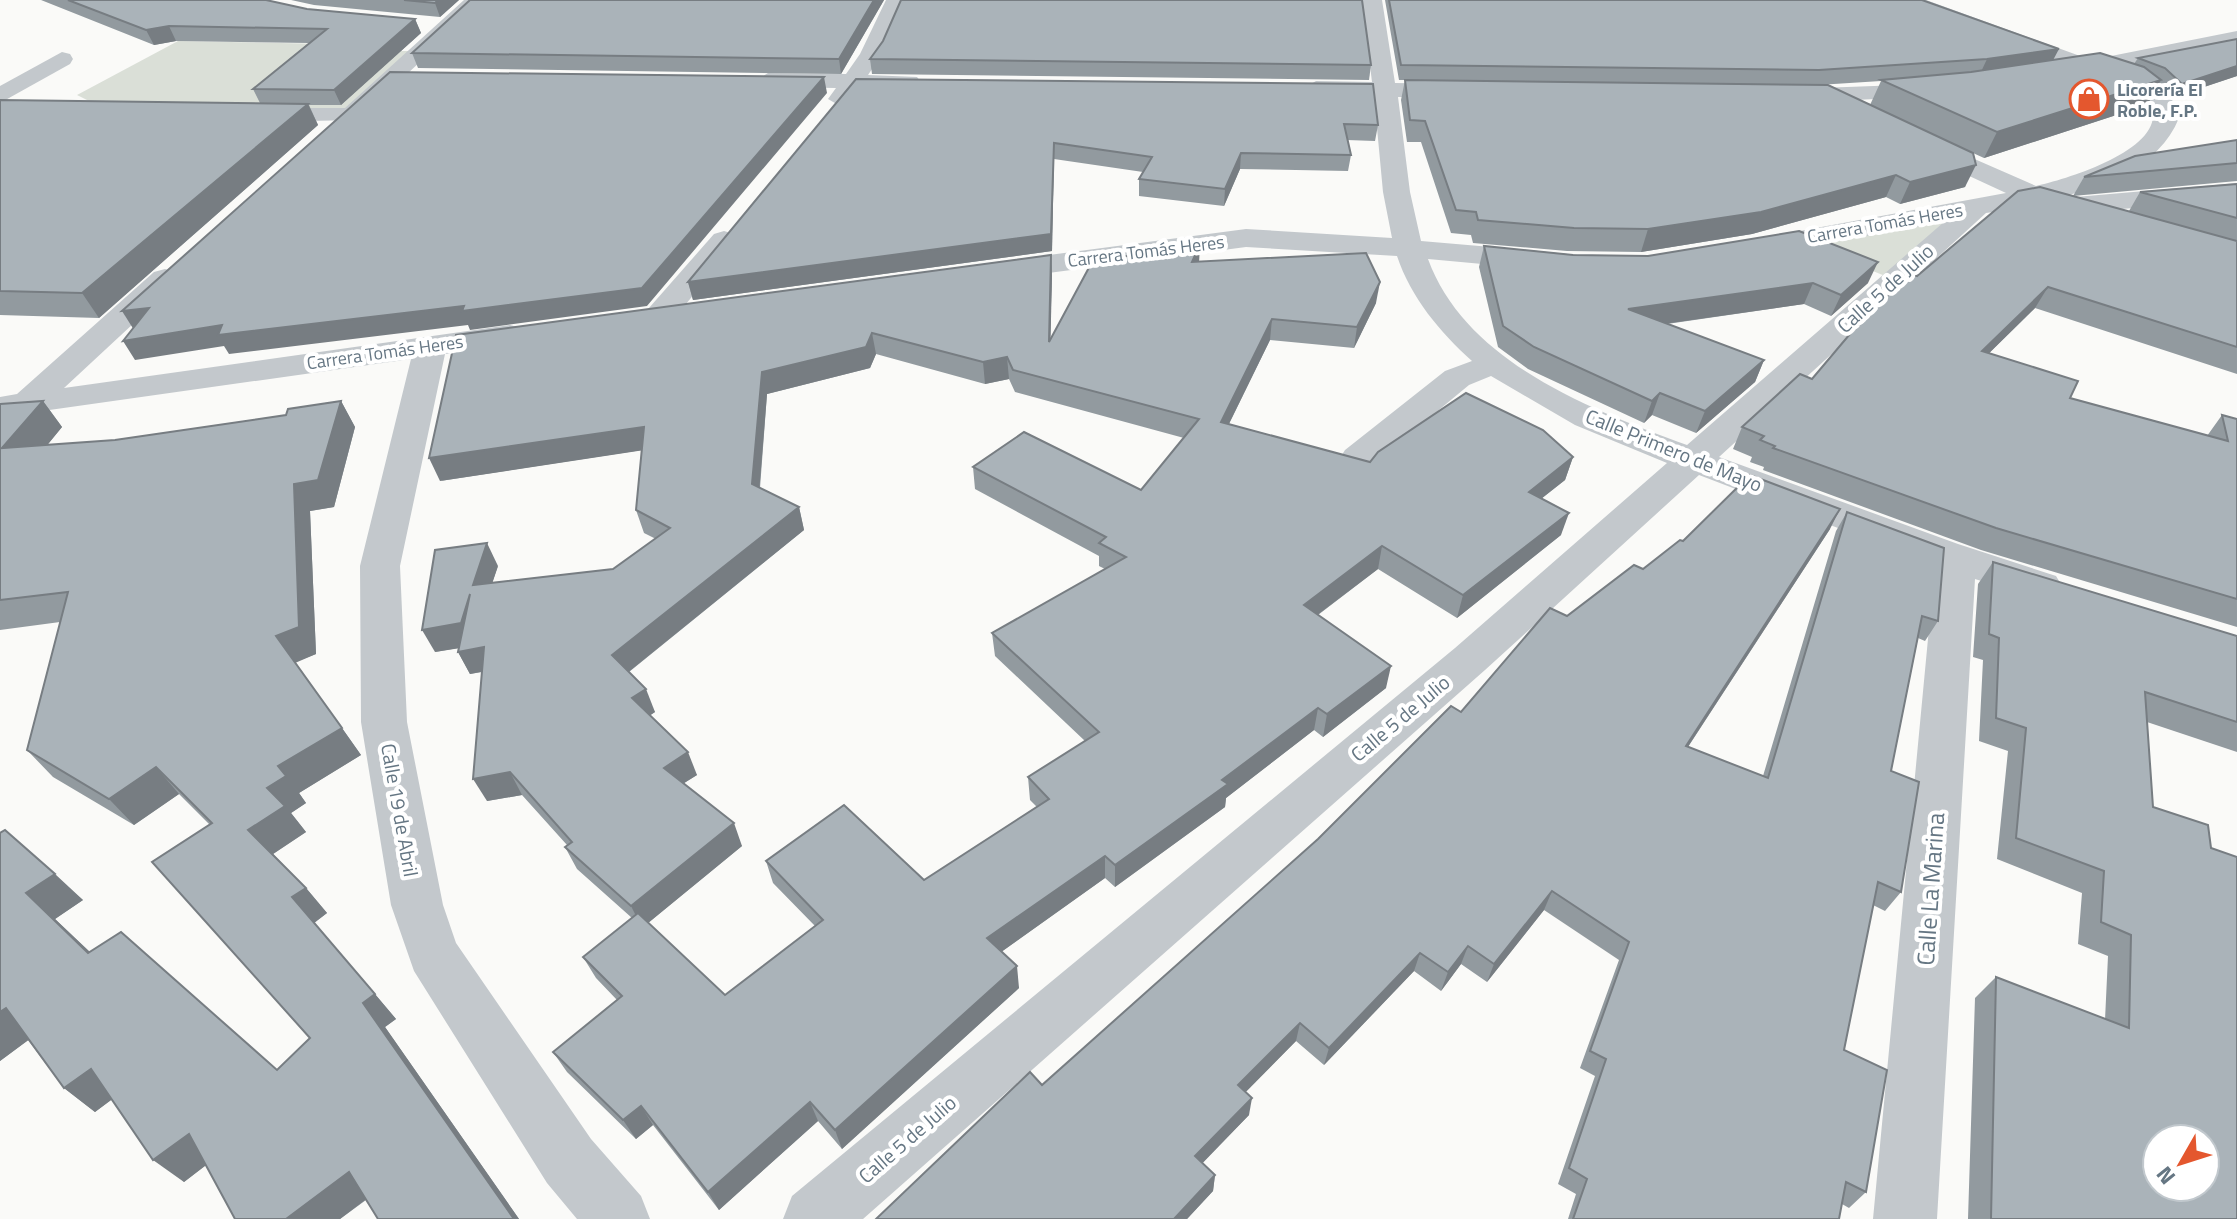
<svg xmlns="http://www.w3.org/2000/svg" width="2237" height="1219" font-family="'Titillium Web',sans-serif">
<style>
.green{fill:#dadfd7}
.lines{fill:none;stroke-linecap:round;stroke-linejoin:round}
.street{fill:#c3c8cc;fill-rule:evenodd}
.wall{fill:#929a9f;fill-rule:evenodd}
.shaded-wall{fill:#777d82}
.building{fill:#aab3b9;stroke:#777d82;stroke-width:2;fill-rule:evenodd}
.labels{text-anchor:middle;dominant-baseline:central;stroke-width:8;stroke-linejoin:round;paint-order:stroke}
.far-poi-label{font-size:18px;font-weight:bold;fill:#657683;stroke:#fff;text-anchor:start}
.far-street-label{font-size:18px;fill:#657683;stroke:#fff}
.street-label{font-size:20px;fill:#657683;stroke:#fff}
.near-street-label{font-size:24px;fill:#657683;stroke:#fff}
</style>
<rect width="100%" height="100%" fill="#fafaf8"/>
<g class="green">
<polygon points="178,41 333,44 378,51 422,51 349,115 107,110 77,95"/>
<polygon points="1977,207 1895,280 1794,239"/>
</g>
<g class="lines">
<g class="street">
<polygon points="464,0 486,0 358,120 258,122 246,115 258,108 345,108"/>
<polygon points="886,0 906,0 882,54 868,75 917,77 921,82 917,87 859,88 848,104 840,106 828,99 836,88 768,87 757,80 768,73 846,74 860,54"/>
<path d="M1362,0H1382L1395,83L1461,84L1473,91L1461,98L1398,97L1410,192L1421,241L1538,251L1548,254L1553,260L1548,266L1538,269L1428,259C1466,363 1592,410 1687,445L1944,222L1755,256L1745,253L1741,247L1745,241L2006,193L1913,150L1909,145L1913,140H1931L2036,186C2069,179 2186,143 2144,95L1900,4L1897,0H1926L2091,60L2237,31V43L2115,69C2143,79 2173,84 2179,118C2159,168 2102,187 2053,199L2050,204L1986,213L1719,457L1958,544L2056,576L2062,586L2056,596L2041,600L1975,579L1937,1219H1873L1935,565L1699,475L1485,670L863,1219H783L792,1196L1455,648L1667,463L1575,425L1491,376L1469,385L1371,466L1358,469L1345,466L1340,458L1345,450L1445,371L1472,361C1440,332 1411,298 1397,256L1246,247L996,280L985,277L981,271L985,265L996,262L1246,229L1392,238L1383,192L1374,96L1316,95L1304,88L1316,81L1372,82Z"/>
<polygon points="62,52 70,54 73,59 70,64 0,103 0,86"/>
<polygon points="1929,84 1941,91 1937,96 1792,103 1780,96 1792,89"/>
<polygon points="2237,183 2237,199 2064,214 2054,212 2050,206 2054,200 2064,198"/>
<polygon points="724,231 734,234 738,240 734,246 671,322 649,322 644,315 649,308 714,234"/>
<polygon points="165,269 176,272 180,278 176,284 64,388 510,325 521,328 526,335 521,342 445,354 400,566 407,722 443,905 456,943 591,1139 641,1196 650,1219 577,1219 547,1183 414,971 391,905 361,722 360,566 411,359 0,417 0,397 17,394 154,272"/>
</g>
</g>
<g class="wall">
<polygon points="41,0 266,0 307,9 415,19 421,33 341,105 309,105 318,125 99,318 0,315 0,100 260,103 253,89 309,43 176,41 154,45"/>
<polygon points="291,0 459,0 440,17 314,5"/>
<polygon points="884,0 841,74 418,68 412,53"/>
<path d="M1385,0H1922L2053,60L2134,64L2138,58L2237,76L2174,97L2160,83L2147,105L1984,158L1973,153L1965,187L1900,204L1886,197L1752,234L1641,252L1567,251L1473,243L1471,235L1451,233L1421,142H1407L1401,100L1405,80H1399ZM1881,81L1870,105L1818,85Z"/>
<polygon points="883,41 1371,65 1369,80 872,74 870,59"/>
<polygon points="856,79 1378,125 1375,141 1347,140 1351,155 1348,171 1240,169 1224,206 1139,196 1139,179 1143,172 1054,159 1052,251 693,300 688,282"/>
<polygon points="2237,140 2237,181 2073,196 2084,177"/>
<polygon points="2237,184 2237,374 2035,308 1989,353 2070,398 2207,436 2222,415 2237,419 2237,627 1981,550 1763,470 1764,467 1750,462 1752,457 1733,449 1742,427 1812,379 1917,276 2129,211 2140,192"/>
<polygon points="1484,246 1868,283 1831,316 1804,304 1667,324 1764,360 1755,382 1696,433 1652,415 1644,423 1528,369 1498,347 1479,267"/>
<path d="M1051,255L1052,275L1050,339L1199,262L1376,303L1354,348L1270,340L1229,424L1370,462L1573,457L1565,480L1542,498L1561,535L1457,618L1378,569L1318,615L1386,688L1323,737L1314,730L1226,798L1225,807L1115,887L1105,878L1001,952L1019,988L842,1149L818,1121L719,1210L653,1125L636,1139L567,1072L553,1052L617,1000L596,978L583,957L632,918L577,869L565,847L567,845L522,795L487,801L482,672L470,674L458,652V648L435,652L498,566L492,583L613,569L656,539L644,533L636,510L642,450L440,481ZM876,354L985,384L1009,379L1015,392L1184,438L1141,490L973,467L975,489L1099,556V566L1105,569L992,633L995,656L1085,741L1028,777L1030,800L1037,807L924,880L766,861L773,883L815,926L725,995L648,923L742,846L684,783L697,775L650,715L655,712L629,672L804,530L799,507L760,488L767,394L870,368Z"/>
<polygon points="43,401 62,427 47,445 115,440 286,415 341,401 355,427 334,507 310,511 316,654 295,662 361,755 299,793 306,803 291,813 306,832 273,854 306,888 327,913 314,923 396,1019 385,1027 519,1219 378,1219 366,1200 340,1219 235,1219 206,1165 184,1182 112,1099 95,1112 64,1088 28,1040 0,1061 0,833 83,900 55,919 90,952 277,1070 310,1038 210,825 179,794 134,825 53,777 27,750 60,622 0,630 0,404"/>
<polygon points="1847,512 1938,621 1925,641 1918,638 1891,771 1901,892 1885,911 1873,905 1844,1050 1866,1192 1849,1208 1842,1204 1839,1219 1568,1219 1576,1194 1558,1184 1595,1076 1580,1068 1619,960 1544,910 1487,982 1461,964 1441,991 1414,971 1324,1065 1296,1041 1245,1092 1249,1115 1202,1163 1215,1175 1213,1191 1187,1219 876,1219 1042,1085 1461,712 1567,616 1643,569 1683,541 1830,529 1688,747 1763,776 1836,531"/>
<polygon points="1993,562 2237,636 2237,752 2147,722 2153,807 2237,1219 1968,1219 1975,998 1996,977 2105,1020 2108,956 2078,944 2082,893 1997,859 2008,751 1979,741 1983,660 1973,657 1978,584"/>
</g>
<g class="shaded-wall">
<polygon points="438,0 459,0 440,17 435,3"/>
<polygon points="874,0 884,0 841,74 839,59"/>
<polygon points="415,19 421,33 341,105 334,90"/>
<polygon points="169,26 176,41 154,45 146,30"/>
<polygon points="2059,49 2051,64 1980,74 1987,59"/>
<polygon points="2237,66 2237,76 2174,97 2182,84"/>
<polygon points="824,77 827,93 647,306 470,330 468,325 229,354 224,346 135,360 123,341"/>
<polygon points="2161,80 2147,105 1984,158 1997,132"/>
<polygon points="308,104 318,125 99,318 82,293"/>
<polygon points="1054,143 1052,251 693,300 688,282"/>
<polygon points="1241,153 1240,169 1224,206 1225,189"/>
<polygon points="1976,165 1965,187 1900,204 1910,182"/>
<polygon points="1896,175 1886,197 1752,234 1641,252 1648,229"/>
<polygon points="1200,244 1199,264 1192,262"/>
<polygon points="1051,255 1052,275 1050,363 1049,342"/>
<polygon points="1878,262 1868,283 1831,316 1841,295"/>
<polygon points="1380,282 1376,303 1354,348 1357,327"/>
<polygon points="1813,283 1804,304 1621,330 1628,309"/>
<polygon points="2048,287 2035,308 1970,372 1982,351"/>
<polygon points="149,308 134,330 122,311"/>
<polygon points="1272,319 1270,340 1219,444 1221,422"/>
<polygon points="872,333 876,354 870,368 767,394 758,506 752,484 762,372"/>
<polygon points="1007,357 1009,379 985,384 983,362"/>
<polygon points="1764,360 1755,382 1696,433 1705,411"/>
<polygon points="1660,393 1652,415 1644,423 1652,401"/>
<polygon points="43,401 62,427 23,475 2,448"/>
<polygon points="341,401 355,427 334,507 310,511 316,654 295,663 276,636 294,484"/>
<polygon points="644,427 651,449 440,481 429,458"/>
<polygon points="1573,457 1565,480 1522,514 1529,492"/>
<polygon points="799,507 804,530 621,678 612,655"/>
<polygon points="1840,509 1830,529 1676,765 1686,746"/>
<polygon points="1569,513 1561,535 1457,618 1463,595"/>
<polygon points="487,543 498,566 484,608 473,585"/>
<polygon points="1382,546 1378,569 1300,628 1304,605"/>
<polygon points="470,594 473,646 435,652 422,630"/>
<polygon points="484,647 496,669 470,674 458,652"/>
<polygon points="1391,666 1386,688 1323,737 1327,714"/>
<polygon points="646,689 655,712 642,721 632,698"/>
<polygon points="1318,708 1314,730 1226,798 1225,807 1115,887 1115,865 1222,780"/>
<polygon points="342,728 361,755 299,793 306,803 291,813 306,832 270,856 248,830 278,766"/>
<polygon points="688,752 697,775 673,790 664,768"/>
<polygon points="156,767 179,794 134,825 109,799"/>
<polygon points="510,772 522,795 487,801 473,779"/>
<polygon points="734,823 742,846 642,928 631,906"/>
<polygon points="1105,856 1105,878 990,960 987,938"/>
<polygon points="55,874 83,900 55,919 117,978 88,953 26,893"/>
<polygon points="306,888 327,913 314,923 292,897"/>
<polygon points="1552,891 1544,910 1487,982 1494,964"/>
<polygon points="1468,946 1461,964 1441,991 1448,972"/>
<polygon points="1420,953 1414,971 1324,1065 1329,1048"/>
<polygon points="1017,966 1019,988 842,1149 835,1130"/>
<polygon points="375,994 396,1019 385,1027 519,1219 514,1219 363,1003"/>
<polygon points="6,1008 38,1033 0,1061 0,1012"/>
<polygon points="1300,1023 1296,1041 1235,1103 1238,1085"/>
<polygon points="91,1069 122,1092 95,1112 64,1088"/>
<polygon points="1252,1098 1249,1115 1194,1172 1195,1156"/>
<polygon points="810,1102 818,1121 719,1210 708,1192"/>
<polygon points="641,1106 653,1125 636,1139 623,1120"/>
<polygon points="189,1134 218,1156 184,1182 153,1160"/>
<polygon points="349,1172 373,1194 340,1219 286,1219"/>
<polygon points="1215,1175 1213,1191 1187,1219 1174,1219"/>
</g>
<g class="building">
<polygon points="68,0 266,0 307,9 415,19 334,90 253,89 327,29 169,26 146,30"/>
<polygon points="404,0 438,0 435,3"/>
<polygon points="470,0 874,0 839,59 412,53"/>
<polygon points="901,0 1362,0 1371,65 870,59 883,41"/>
<polygon points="1389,0 1922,0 2059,49 1987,59 1819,70 1401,65"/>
<polygon points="2237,39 2237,66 2182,84 2165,68 2138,58"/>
<polygon points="2100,53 2144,67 2161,80 1997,132 1881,80 1971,72"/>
<polygon points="390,72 824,77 642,288 462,311 464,306 218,335 222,325 123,341 149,308 122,311"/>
<polygon points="856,79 1373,84 1378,125 1344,124 1351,155 1241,153 1225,189 1139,179 1152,157 1054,143 1051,234 688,282"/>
<polygon points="1405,80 1828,85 1973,153 1976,165 1910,182 1896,175 1761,212 1648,229 1574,228 1478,220 1476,212 1456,210 1425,121 1410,120"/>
<polygon points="0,100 308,104 82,293 0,291"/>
<polygon points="2237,140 2237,163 2084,177 2135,156"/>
<polygon points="2237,184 2237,218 2140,192"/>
<polygon points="2040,187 2237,241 2237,347 2048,287 1982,351 2078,381 2070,398 2228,441 2222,415 2237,419 2237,599 1996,528 1773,448 1775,446 1760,440 1764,436 1742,427 1800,374 1812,379 1866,315 1911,274 1917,276 2018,191"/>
<polygon points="1799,231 1878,262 1841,295 1813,283 1628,309 1764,360 1705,411 1660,393 1652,401 1534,347 1503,326 1484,246 1573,255 1648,256"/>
<polygon points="1200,244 1192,262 1366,253 1380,282 1357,327 1272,319 1221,422 1370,462 1378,452 1466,393 1543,430 1573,457 1529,492 1569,513 1463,595 1382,546 1304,605 1391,666 1327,714 1318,708 1222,780 1228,784 1115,865 1105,856 987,938 1017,966 835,1130 810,1102 708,1192 641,1106 623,1120 553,1052 622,996 583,957 638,913 725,995 823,920 766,861 844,805 924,880 1049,799 1028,777 1099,732 992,633 1126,557 1099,543 1106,537 973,467 1024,432 1141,490 1199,419 1013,370 1007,357 983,362 872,333 866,347 762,372 752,484 799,507 612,655 646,689 632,698 688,752 664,768 734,823 631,906 565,847 572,842 510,772 473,779 484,647 458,652 470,594 461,623 422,630 435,550 487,543 473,585 613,569 670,528 636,510 644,427 429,458 456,335 1051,255 1049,342 1092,262"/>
<polygon points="43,401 2,448 115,440 286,415 288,409 341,401 318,480 294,484 299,627 276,636 342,728 278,766 286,776 267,788 285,806 248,830 306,888 292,897 375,994 363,1003 514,1219 378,1219 349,1172 286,1219 235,1219 189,1134 153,1160 91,1069 64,1088 6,1008 0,1012 0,833 5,830 55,874 26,893 88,953 121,932 277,1070 310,1038 152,862 212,823 156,767 109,799 27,750 68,592 0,600 0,404"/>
<polygon points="1750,475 1840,509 1686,746 1768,778 1847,512 1944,548 1938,621 1922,616 1891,771 1919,782 1901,892 1878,882 1844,1050 1887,1070 1866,1192 1846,1182 1839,1219 1573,1219 1587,1179 1569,1168 1606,1059 1590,1051 1629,942 1552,891 1494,964 1468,946 1448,972 1420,953 1329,1048 1300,1023 1238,1085 1252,1098 1195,1156 1215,1175 1174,1219 876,1219 1030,1072 1042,1085 1318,839 1451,706 1461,712 1550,608 1567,616 1634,565 1643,569 1680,540 1683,541"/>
<path d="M1993,562L2237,636V722L2145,692L2153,807L2208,825L2211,848L2237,857V1219H1991L1996,977L2129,1028L2131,935L2101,922L2104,871L2016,838L2026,728L1996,718L1999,638L1989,634ZM2157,1139H2205V1187H2157Z"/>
</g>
<defs>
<symbol id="shop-ring" viewBox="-11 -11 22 22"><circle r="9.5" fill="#fff" stroke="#e4572e" stroke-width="1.5"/><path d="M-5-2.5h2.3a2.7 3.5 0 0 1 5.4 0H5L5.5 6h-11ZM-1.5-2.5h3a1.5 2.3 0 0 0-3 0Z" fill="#e4572e"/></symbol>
</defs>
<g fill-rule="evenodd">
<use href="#shop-ring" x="2067" y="77" width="44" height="44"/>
</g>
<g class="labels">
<g class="far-poi-label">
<text x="2117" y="89">Licorería El<tspan x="2117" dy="21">Roble, F.P.</tspan></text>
</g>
<g class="far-street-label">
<text transform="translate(1885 223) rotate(-10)">Carrera Tomás Heres</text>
<text transform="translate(1146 251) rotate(-7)">Carrera Tomás Heres</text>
<text transform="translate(385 352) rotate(-8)">Carrera Tomás Heres</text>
</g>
<g class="street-label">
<text transform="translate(1885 288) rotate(-42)">Calle 5 de Julio</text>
<text transform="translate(1674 450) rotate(22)">Calle Primero de Mayo</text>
<text transform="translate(1400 718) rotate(-40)">Calle 5 de Julio</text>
<text transform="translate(400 810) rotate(80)">Calle 19 de Abril</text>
<text transform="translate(907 1139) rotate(-41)">Calle 5 de Julio</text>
</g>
<g class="near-street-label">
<text transform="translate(1930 889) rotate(-86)">Calle La Marina</text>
</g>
</g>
<g transform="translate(2181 1163) rotate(231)"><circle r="38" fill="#ffffff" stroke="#c1c8cd" stroke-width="2"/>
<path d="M0-6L14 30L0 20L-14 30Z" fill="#e4572e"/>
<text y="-12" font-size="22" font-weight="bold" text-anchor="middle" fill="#657683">N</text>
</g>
</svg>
